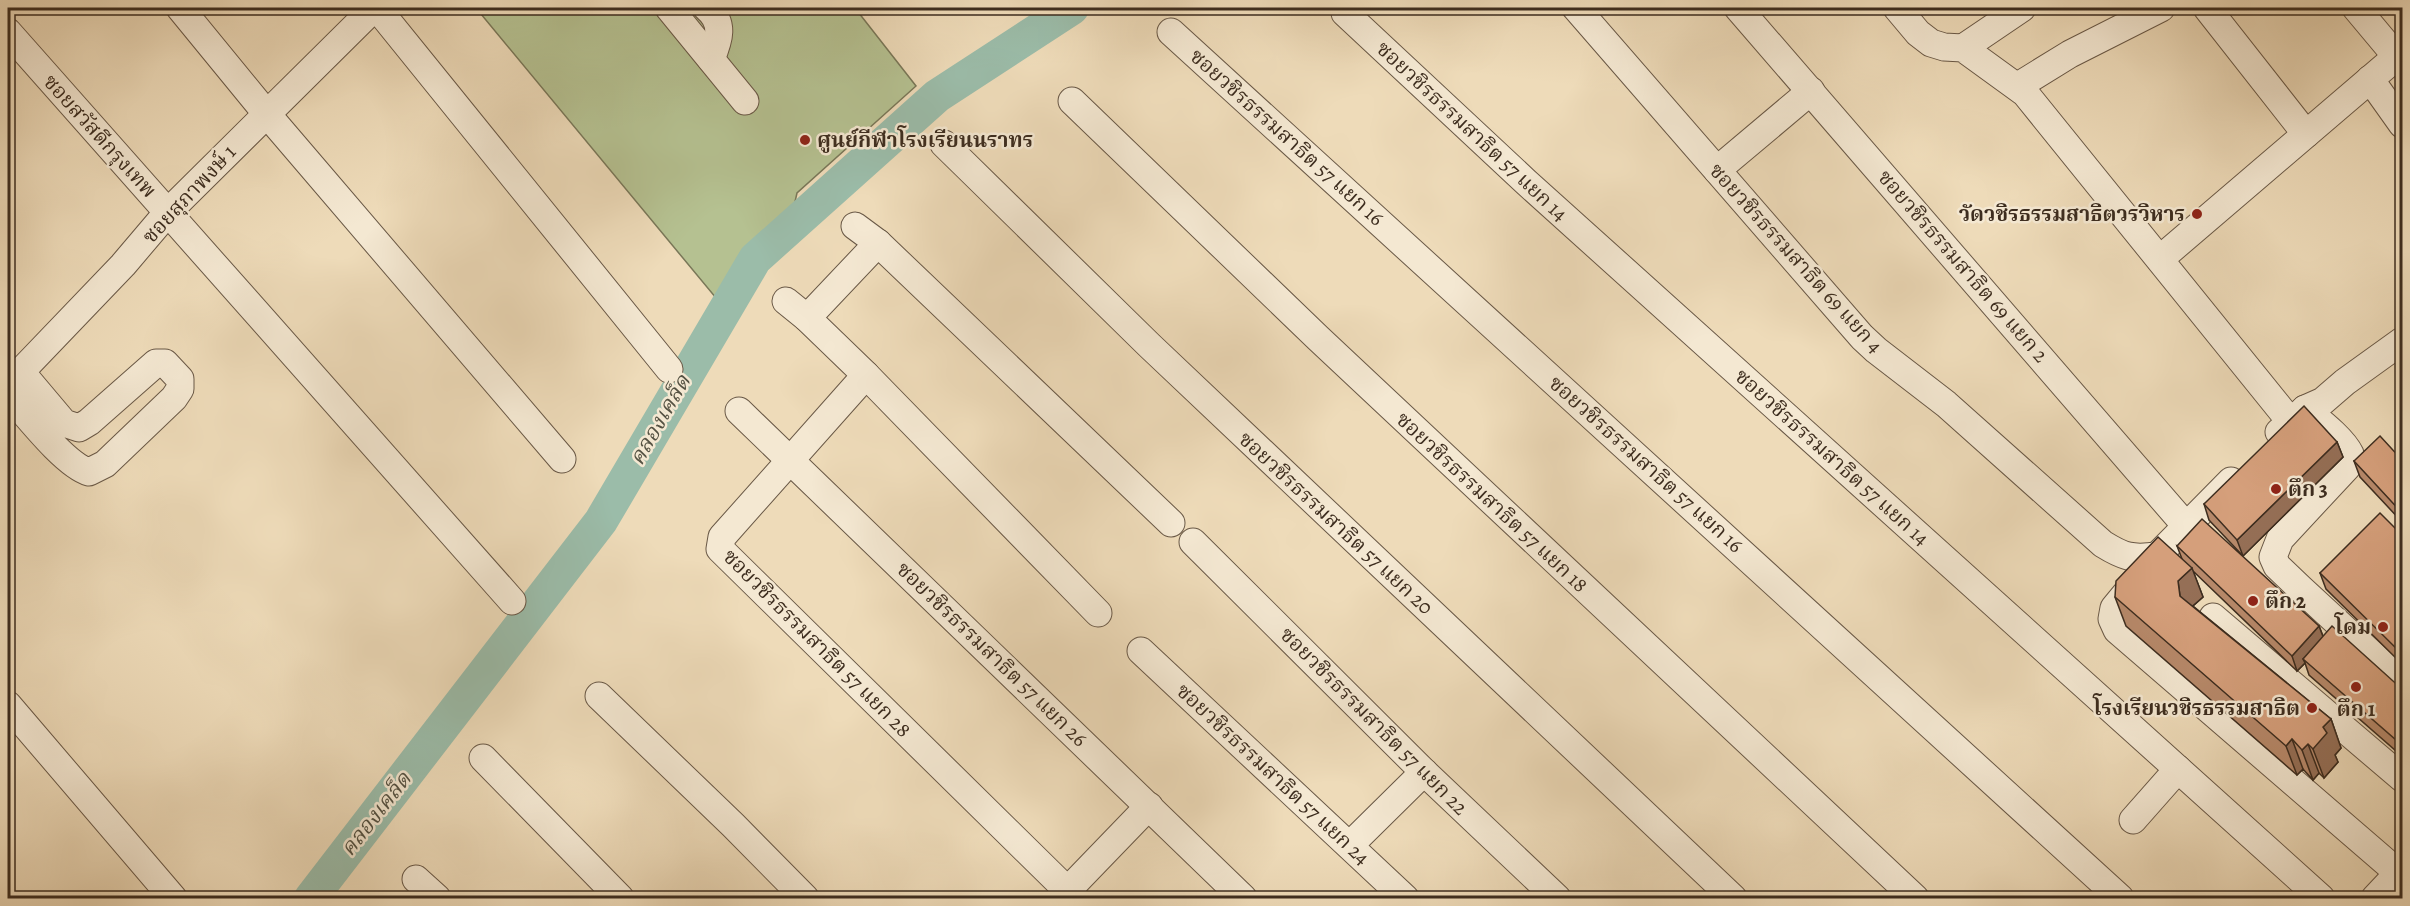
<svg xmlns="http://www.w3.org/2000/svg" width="2410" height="906" font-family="Alegreya,'Noto Serif Thai',serif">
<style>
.green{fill:#b5c191;stroke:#797758;stroke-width:1.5}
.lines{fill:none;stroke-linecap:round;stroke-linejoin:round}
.river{stroke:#9bbca9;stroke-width:34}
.minor-casing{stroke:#695846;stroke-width:29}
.minor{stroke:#f4e8d2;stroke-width:27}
.wall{fill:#b7896a;stroke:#3d2d1f;stroke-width:1.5}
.shaded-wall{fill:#956f56;stroke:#3d2d1f;stroke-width:1.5}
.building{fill:#d59f7b;stroke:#3d2d1f;stroke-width:1.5}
.poi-dot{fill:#8f2418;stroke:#f4e8d2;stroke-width:2}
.labels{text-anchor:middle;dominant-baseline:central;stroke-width:5;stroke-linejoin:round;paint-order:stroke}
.street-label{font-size:21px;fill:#3d2d1f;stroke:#f4e8d2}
.poi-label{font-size:21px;font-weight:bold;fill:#3d2d1f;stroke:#f4e8d2;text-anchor:start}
.water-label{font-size:22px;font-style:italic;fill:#545142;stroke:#f4e8d2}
</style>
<rect width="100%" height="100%" fill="#eedbb9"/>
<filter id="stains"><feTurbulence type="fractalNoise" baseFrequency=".00333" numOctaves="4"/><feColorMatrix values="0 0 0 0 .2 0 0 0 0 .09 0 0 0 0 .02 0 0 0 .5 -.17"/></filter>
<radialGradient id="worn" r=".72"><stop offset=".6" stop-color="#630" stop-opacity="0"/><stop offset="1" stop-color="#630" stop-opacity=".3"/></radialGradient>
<polygon class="green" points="476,8 855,8 916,86 797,193 791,219 748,257 721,304"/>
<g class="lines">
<polyline class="river" points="311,898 601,521 755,259 937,96 1072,8"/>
<defs>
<g id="minor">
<polyline points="180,8 266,113 562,459"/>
<polyline points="377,8 669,369"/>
<polyline points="669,8 745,101"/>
<path d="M707,8C725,23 719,40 711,59"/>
<path d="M1576,8L1862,337L1876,350L1946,404L2103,544C2124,557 2131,559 2157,556"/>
<polyline points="1738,8 2187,527"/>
<polyline points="1897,8 1918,33 1931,43 1944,47 1963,48 2025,93 2290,421"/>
<polyline points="2207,8 2306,134"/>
<polyline points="2356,8 2397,57"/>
<polyline points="1345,13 1526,182 2321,898"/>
<polyline points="8,32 512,601"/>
<polyline points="1171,32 2120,898"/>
<polyline points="1963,48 2022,8"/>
<polyline points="2370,79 2402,124"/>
<polyline points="2018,86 2070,54 2161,8"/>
<polyline points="1072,101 1318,338 1915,898"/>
<polyline points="944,144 1149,345 1733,898"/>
<polyline points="1717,170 1811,91"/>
<polyline points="855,226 878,243 1171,523"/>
<polyline points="2160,259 2402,52"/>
<polyline points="786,301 807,318 866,375 1098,613"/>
<polyline points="807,318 878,243"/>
<polyline points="866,375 722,537 720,549 1075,898"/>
<polyline points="8,385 123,265 168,212 374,8"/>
<path d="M8,394C26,414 65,465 89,472L105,464L174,398L180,389V379L165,363H156L89,422L79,428L64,423L21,372"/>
<path d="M2305,409C2318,420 2343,439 2350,454C2352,459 2349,463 2347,467L2280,539L2273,557L2277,566L2300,588L2402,682"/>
<polyline points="739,411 1243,898"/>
<polyline points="2279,432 2305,409 2323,401 2345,382 2402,341"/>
<polyline points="2231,481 2157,556 2114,608 2112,619 2117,630 2402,876"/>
<polyline points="1193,542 1424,772 1557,898"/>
<polyline points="2213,617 2402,778"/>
<polyline points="1141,651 1405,898"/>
<polyline points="599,696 733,825 805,898"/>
<polyline points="8,705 173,898"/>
<polyline points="483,758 620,898"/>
<polyline points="2133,820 2178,769"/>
<polyline points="1350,845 1424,772"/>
<polyline points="416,879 437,898"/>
<polyline points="1067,891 1149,806"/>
<polyline points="2375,898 2391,881"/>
</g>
</defs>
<use href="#minor" class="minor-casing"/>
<use href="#minor" class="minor"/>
</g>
<g class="wall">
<polygon points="2337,442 2343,457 2243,556 2209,520 2204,504"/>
<polygon points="2354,461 2403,461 2403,523 2360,477"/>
<polygon points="2403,536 2403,665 2326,589 2320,573"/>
<polygon points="2177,546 2319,626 2323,636 2403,690 2403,757 2309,675 2305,663 2297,671 2193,571 2203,597 2193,606 2331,719 2341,748 2335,755 2338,762 2324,778 2319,773 2313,780 2303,769 2297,775 2126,626 2115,597 2182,559"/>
</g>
<g class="shaded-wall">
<polygon points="2337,442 2343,457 2243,556 2237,540"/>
<polygon points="2192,568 2203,597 2188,610 2180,596 2178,581"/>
<polygon points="2319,626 2325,642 2303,659 2305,663 2297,671 2292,656"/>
<polygon points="2331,719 2341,748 2335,755 2338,762 2324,778 2313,749 2323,727"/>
<polygon points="2292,739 2303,769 2297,775 2286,746"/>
<polygon points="2308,744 2319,773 2313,780 2302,750"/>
</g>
<g class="building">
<polygon points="2304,406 2337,442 2237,540 2204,504"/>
<polygon points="2380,436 2403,461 2403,514 2354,461"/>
<polygon points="2380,513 2403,536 2403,655 2320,573"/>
<polygon points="2202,519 2319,626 2292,656 2177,546"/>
<polygon points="2158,537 2192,568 2178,581 2180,596 2331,719 2323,727 2327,733 2313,749 2308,744 2302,750 2292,739 2286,746 2115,597 2116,581"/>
<polygon points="2332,626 2403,690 2403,746 2303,659"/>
</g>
<g class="poi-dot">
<circle cx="805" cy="140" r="6"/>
<circle cx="2197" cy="214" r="6"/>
<circle cx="2276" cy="489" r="6"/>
<circle cx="2253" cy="601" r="6"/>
<circle cx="2383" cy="627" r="6"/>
<circle cx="2356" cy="687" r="6"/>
<circle cx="2312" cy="708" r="6"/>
</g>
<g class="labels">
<g class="street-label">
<text transform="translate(1472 131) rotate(43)">ซอยวชิรธรรมสาธิต 57 แยก 14</text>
<text transform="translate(100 136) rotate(48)">ซอยสวัสดีกรุงเทพ</text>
<text transform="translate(1287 137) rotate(42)">ซอยวชิรธรรมสาธิต 57 แยก 16</text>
<text transform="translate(189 194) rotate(-47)">ซอยสุภาพงษ์ 1</text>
<text transform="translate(1796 258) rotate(48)">ซอยวชิรธรรมสาธิต 69 แยก 4</text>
<text transform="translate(1963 266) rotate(49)">ซอยวชิรธรรมสาธิต 69 แยก 2</text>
<text transform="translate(1832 457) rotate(42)">ซอยวชิรธรรมสาธิต 57 แยก 14</text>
<text transform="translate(1646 464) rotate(42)">ซอยวชิรธรรมสาธิต 57 แยก 16</text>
<text transform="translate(1492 502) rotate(43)">ซอยวชิรธรรมสาธิต 57 แยก 18</text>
<text transform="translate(1336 523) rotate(43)">ซอยวชิรธรรมสาธิต 57 แยก 20</text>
<text transform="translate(817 643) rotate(45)">ซอยวชิรธรรมสาธิต 57 แยก 28</text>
<text transform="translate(992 654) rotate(44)">ซอยวชิรธรรมสาธิต 57 แยก 26</text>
<text transform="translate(1374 721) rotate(45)">ซอยวชิรธรรมสาธิต 57 แยก 22</text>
<text transform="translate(1273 774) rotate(43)">ซอยวชิรธรรมสาธิต 57 แยก 24</text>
</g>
<g class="poi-label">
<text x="817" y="140">ศูนย์กีฬาโรงเรียนนราทร</text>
<text x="2185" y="214" text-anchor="end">วัดวชิรธรรมสาธิตวรวิหาร</text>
<text x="2288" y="489">ตึก 3</text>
<text x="2265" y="601">ตึก 2</text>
<text x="2371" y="627" text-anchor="end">โดม</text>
<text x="2300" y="708" text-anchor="end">โรงเรียนวชิรธรรมสาธิต</text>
<text x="2356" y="709" text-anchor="middle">ตึก 1</text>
</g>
<g class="water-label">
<text transform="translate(660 420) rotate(-60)">คลองเคล็ด</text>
<text transform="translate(376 814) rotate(-52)">คลองเคล็ด</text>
</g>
</g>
<rect width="2410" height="906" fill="none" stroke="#eedbb9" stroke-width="30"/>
<rect x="9" y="9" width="2392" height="888" fill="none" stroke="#3d2d1f" stroke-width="3"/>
<rect x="15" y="15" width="2380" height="876" fill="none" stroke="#3d2d1f" stroke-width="1.5"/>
<rect width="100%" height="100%" filter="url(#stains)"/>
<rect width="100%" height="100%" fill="url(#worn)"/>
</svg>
